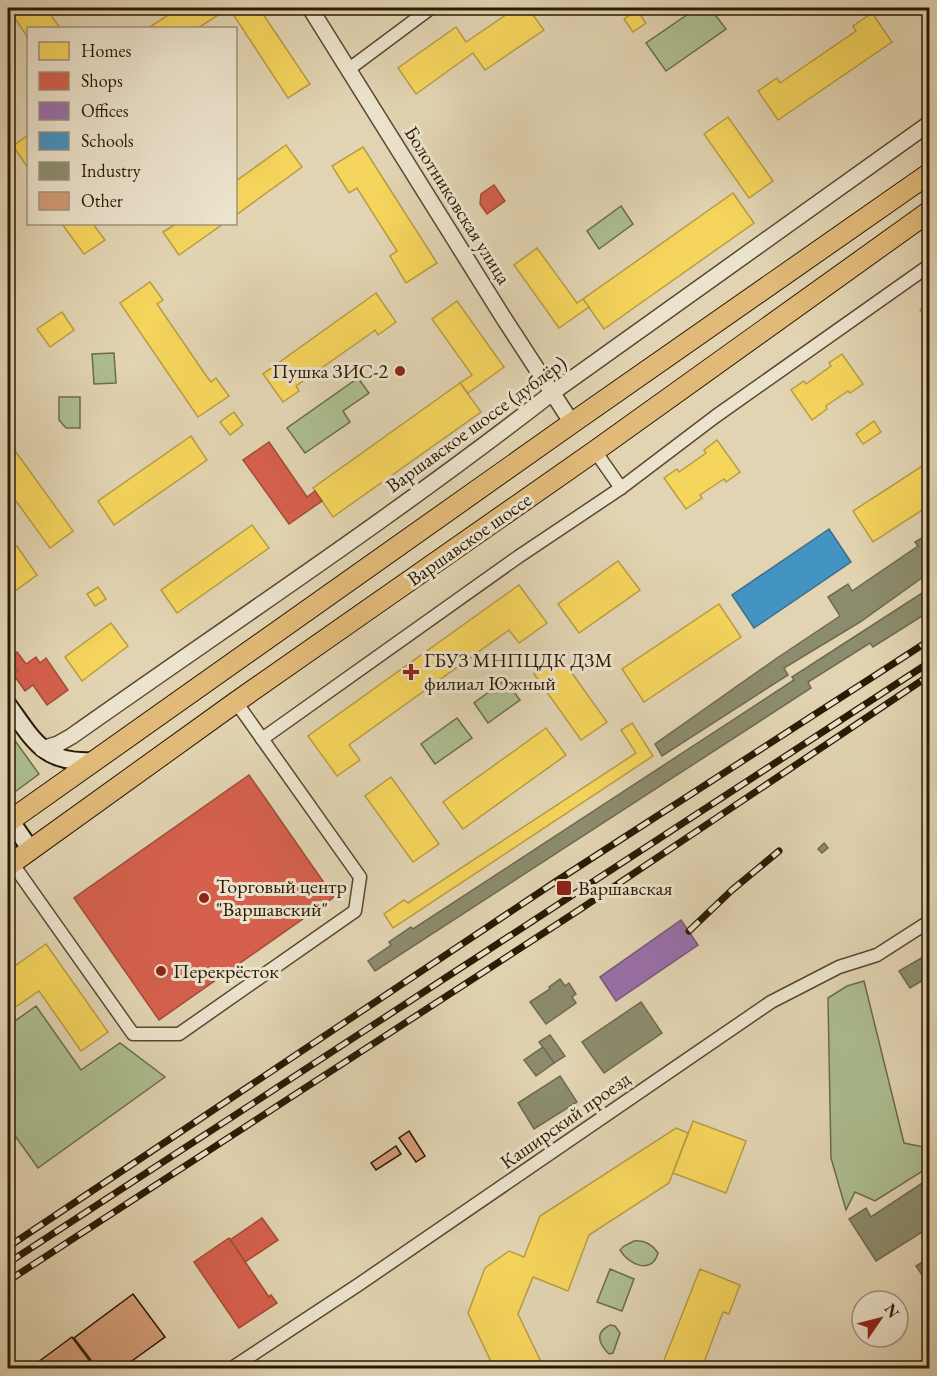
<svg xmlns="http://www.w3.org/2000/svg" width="937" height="1376" font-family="'EB Garamond',serif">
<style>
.green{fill:#adbe90;stroke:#6b6c4a;stroke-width:1.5}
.homes{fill:#f6d55c;stroke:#b89d42;stroke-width:1.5}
.shops{fill:#d6604d;stroke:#a24b37;stroke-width:1.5}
.offices{fill:#9970ab;stroke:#775679;stroke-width:1.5}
.schools{fill:#4393c3;stroke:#3b6f8a;stroke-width:1.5}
.industry{fill:#8c8c6e;stroke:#6e6a4e;stroke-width:1.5}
.building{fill:#d59c77;stroke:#291a04;stroke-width:1.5}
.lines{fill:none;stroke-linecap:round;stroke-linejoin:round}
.minor-casing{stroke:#574830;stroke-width:15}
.tertiary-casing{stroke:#574830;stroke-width:18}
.secondary-casing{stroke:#291a04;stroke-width:20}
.primary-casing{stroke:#291a04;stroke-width:22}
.minor{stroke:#ece3cd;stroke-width:12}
.tertiary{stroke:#ece3cd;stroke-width:15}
.secondary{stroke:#ece3cd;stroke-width:16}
.primary{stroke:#e1ba79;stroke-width:20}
.rail-casing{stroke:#291a04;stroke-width:7}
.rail{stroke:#ece3cd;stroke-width:4.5;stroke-dasharray:14;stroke-linecap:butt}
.poi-dot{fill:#8f2418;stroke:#ece3cd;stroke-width:2}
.labels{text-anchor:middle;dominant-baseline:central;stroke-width:6;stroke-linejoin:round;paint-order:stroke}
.street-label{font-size:20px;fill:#291a04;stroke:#ece3cd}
.poi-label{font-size:20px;fill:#291a04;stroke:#ece3cd;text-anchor:start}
</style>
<rect width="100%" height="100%" fill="#e2d4b2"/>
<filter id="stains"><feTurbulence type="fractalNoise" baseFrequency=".00333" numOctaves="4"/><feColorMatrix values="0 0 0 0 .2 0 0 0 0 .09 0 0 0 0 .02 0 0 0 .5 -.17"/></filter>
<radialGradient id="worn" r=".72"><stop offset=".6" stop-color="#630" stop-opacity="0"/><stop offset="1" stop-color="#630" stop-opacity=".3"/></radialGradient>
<g class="green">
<polygon points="697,8 710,8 726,29 666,71 646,43"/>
<polygon points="621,206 633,224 599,249 587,231"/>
<polygon points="114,353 116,383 94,384 92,354"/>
<polygon points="358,378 369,393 343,411 350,422 305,453 287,428"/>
<polygon points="59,397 80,397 80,428 66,428 59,420"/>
<polygon points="505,680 520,700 488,723 474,703"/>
<polygon points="457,718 472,738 435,764 421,744"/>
<polygon points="8,731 39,774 12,794 8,787"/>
<polygon points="864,981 904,1143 929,1148 929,1167 875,1201 855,1192 846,1210 831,1158 828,998 847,986"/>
<polygon points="36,1006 81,1070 120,1043 165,1077 38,1168 8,1126 8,1026"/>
<path d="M634,1241C645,1240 652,1244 658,1253C652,1275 629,1265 620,1250L624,1246Z"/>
<polygon points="610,1269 634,1279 622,1311 597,1302"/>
<path d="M610,1325L615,1326L620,1333L613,1353L609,1354C604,1349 596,1339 602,1331C604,1328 607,1327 610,1325Z"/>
</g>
<g class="homes">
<polygon points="8,8 46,8 60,28 28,28 28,38 15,18 10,22 8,19"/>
<polygon points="179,8 259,8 310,84 288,98 229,8 198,28 148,28"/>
<polygon points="516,8 528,8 544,30 485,70 473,53 416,94 398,68 456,27 466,42"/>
<polygon points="637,10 646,23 633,32 624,19"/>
<polygon points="872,13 892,42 778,120 758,91 777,78 780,83 856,31 853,26"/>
<polygon points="728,117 773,181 749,198 704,134"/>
<polygon points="28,135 28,168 13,146"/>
<polygon points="286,145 302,167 236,215 236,181"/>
<polygon points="363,147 437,263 406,283 390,256 397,251 357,188 349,193 332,166"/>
<polygon points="733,193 754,223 604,329 583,299"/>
<polygon points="62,224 93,224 105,240 84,254"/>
<polygon points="176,224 223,224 179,255 163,232"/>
<polygon points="537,248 577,303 583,299 589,307 559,328 514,265"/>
<polygon points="150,282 163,300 157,304 207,377 211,382 216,378 229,396 198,417 120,303"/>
<polygon points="376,293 396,322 378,335 375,330 370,334 296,386 299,391 283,402 263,374"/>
<polygon points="457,301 504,367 468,393 460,383 472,375 432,319"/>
<polygon points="930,303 930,324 920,310"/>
<polygon points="62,312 74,330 50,347 37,329"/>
<polygon points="842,354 863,384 850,393 848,391 826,406 827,409 812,420 791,390 804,381 806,384 831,366 829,363"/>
<polygon points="460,383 481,412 333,517 313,488"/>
<polygon points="234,412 243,425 230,435 220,422"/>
<polygon points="874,421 881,432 863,444 856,434"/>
<polygon points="191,436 207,460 114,525 98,501"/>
<polygon points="717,440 740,472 726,482 724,479 700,495 702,498 686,509 664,478 677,469 679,472 706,453 704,450"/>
<polygon points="8,441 73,531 50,548 8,490"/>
<polygon points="930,461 930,505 873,542 853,511"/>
<polygon points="252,525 269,548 177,613 161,590"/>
<polygon points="17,546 37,575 8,596 8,552"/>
<polygon points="618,561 640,590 579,633 558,604"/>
<polygon points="519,585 547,623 519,643 509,630 349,745 360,760 337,776 308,736"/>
<polygon points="98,587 106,599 95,606 87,594"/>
<polygon points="719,604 741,637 644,702 622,669"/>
<polygon points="111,623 128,646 82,681 65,657"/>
<polygon points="559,655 607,722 581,740 534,674"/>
<polygon points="632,723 653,756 393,928 384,914 404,900 408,903 636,753 621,730"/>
<polygon points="546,728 566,755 463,829 443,802"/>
<polygon points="391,777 439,844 413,862 365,796"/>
<polygon points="46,944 108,1032 81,1051 39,991 8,1012 8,971"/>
<polygon points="693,1121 746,1141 726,1193 673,1173"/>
<polygon points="676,1128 688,1133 669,1183 589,1235 568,1291 533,1277 518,1314 544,1368 494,1368 468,1313 485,1268 509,1251 524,1257 540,1216"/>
<polygon points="700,1269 740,1285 729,1314 723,1312 703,1365 712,1368 661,1368"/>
</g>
<g class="shops">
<polygon points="494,185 505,201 487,214 480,204 481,194"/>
<polygon points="269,442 307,497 315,491 322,501 289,524 243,460"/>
<polygon points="17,652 26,664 36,657 40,663 46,658 68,690 47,705 33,685 25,691 13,674 18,671 8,658"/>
<polygon points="249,775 334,897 159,1020 74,898"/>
<polygon points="262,1218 278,1240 245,1262 230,1240"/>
<polygon points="229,1238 269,1297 271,1295 277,1303 239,1328 194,1262"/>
</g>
<polygon class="offices" points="681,920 698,945 616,1001 600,977"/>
<polygon class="schools" points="829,529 851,562 754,628 732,595"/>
<g class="industry">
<polygon points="930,533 930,572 860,622 784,668 788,675 662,756 655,744 777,658 840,616 828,597 848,584 852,591 918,546 915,542"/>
<polygon points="930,588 930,611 873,647 870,643 808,682 811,688 375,971 368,961 391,945 389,942 411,927 413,929 794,680 792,677"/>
<polygon points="824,843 828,848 822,853 818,849"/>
<polygon points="930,953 930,976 910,988 899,971"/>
<polygon points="560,979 565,986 569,983 576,994 572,997 576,1003 546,1024 530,1002 550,989 549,987"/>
<polygon points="641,1002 662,1033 604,1073 582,1042"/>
<polygon points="550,1035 565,1056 554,1063 539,1042"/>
<polygon points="543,1047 554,1063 536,1076 524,1060"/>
<polygon points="560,1076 577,1102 534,1129 518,1103"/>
<polygon points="930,1178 930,1227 876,1261 849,1219 866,1208 871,1217"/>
<polygon points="930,1257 930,1287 916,1266"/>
</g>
<g class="building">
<polygon points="409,1131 425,1156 416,1162 399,1138"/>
<polygon points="396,1146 401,1154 376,1170 371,1163"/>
<polygon points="133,1294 165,1337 122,1368 97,1368 74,1338"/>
<polygon points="72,1337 95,1368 30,1368"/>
</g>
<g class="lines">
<defs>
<g id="minor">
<polyline points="349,69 431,8"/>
<polyline points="595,451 621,488"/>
<polyline points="262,739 518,557 621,488 716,416 930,265"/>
<polyline points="12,863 133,1034 179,1034 355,911 360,877 236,702"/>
<polyline points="232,1368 358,1285 771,1002 839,967 877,955 930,921"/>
</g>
<g id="tertiary">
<polyline points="310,8 503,317 572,423"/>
<path d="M42,749L58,744L72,736C232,623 397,514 552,393L930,123"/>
</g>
<g id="secondary">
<path d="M8,705C34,741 44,764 93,761"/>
<polyline points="8,817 31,850"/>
</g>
<g id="primary">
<polyline points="8,822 572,423 930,173"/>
<polyline points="8,866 236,702 595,451 930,211"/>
</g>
</defs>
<use href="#minor" class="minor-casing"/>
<use href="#tertiary" class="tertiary-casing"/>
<use href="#secondary" class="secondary-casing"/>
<use href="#primary" class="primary-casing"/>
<use href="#minor" class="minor"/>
<use href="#tertiary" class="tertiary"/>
<use href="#secondary" class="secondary"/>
<use href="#primary" class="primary"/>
<defs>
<g id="rail">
<polyline points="689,931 732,890 779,851"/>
<polyline points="8,1247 558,880 930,640"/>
<polyline points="8,1263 930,662"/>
<polyline points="8,1281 579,910 930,675"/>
</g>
</defs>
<use href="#rail" class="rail-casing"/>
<use href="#rail" class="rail"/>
</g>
<g class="poi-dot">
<circle cx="400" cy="371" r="6"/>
<path d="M408 663h6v6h6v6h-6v6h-6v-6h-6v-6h6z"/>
<rect x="556" y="880" width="16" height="16" rx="3"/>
<circle cx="204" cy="898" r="6"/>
<circle cx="161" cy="971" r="6"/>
</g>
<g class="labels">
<g class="street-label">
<text transform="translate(458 205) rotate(58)">Болотниковская улица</text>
<text transform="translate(476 424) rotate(-36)">Варшавское шоссе (дублёр)</text>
<text transform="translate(469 539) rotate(-35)">Варшавское шоссе</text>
<text transform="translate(565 1120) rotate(-35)">Каширский проезд</text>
</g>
<g class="poi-label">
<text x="388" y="371" text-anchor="end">Пушка ЗИС-2</text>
<text x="424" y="660">ГБУЗ МНПЦДК ДЗМ<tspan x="424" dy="23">филиал Южный</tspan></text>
<text x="216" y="886">Торговый центр<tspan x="216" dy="23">"Варшавский"</tspan></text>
<text x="578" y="888">Варшавская</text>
<text x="173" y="971">Перекрёсток</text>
</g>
</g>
<rect width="937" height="1376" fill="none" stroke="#e2d4b2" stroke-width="30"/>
<rect x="9" y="9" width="919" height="1358" fill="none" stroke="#291a04" stroke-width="3"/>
<rect x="15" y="15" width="907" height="1346" fill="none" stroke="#291a04" stroke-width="1.5"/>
<rect x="27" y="27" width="210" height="198" fill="#ece3cd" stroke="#9e937d" stroke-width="1.5"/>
<rect x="39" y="42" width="30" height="18" fill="#f6d55c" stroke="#9e937d" stroke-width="1.5"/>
<text x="81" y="57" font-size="18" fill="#291a04">Homes</text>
<rect x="39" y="72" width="30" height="18" fill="#d6604d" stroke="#9e937d" stroke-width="1.5"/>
<text x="81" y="87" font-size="18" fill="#291a04">Shops</text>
<rect x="39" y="102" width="30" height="18" fill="#9970ab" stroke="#9e937d" stroke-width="1.5"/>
<text x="81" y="117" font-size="18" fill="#291a04">Offices</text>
<rect x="39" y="132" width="30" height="18" fill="#4393c3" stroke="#9e937d" stroke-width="1.5"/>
<text x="81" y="147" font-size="18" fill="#291a04">Schools</text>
<rect x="39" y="162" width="30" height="18" fill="#8c8c6e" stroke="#9e937d" stroke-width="1.5"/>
<text x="81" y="177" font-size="18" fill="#291a04">Industry</text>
<rect x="39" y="192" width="30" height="18" fill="#d59c77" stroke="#9e937d" stroke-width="1.5"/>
<text x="81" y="207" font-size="18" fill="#291a04">Other</text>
<g transform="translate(880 1319) rotate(55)"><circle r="28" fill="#ece3cd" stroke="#9e937d" stroke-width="1.5"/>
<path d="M0-4.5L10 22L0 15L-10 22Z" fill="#8f2418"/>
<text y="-9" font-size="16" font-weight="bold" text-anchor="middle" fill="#291a04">N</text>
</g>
<rect width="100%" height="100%" filter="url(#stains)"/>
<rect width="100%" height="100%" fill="url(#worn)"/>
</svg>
